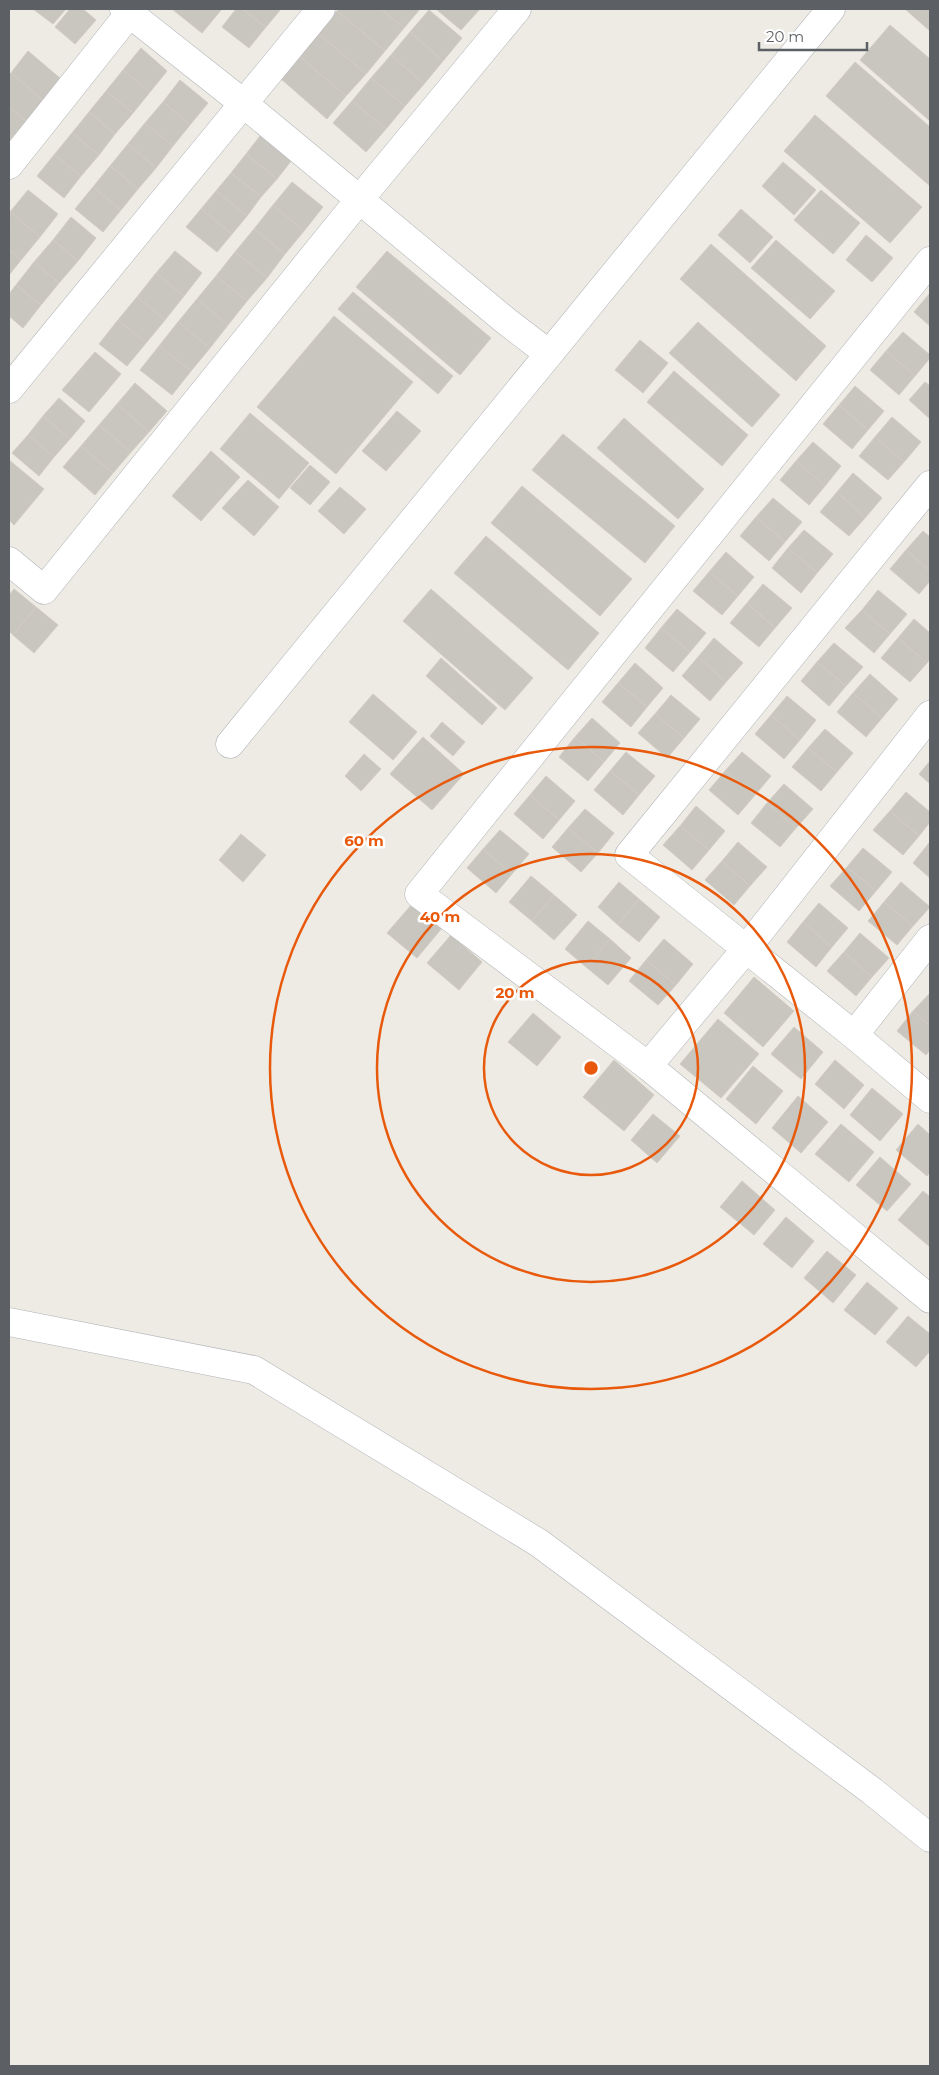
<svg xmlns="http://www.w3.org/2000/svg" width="939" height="2075" font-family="Montserrat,sans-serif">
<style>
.building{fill:#c9c6c0;stroke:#d2ccc2}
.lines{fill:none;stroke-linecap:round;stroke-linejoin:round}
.minor-casing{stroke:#b1b4b8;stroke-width:29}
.minor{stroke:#fff;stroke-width:28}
.ring{fill:none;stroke:#e8590c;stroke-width:2.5}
.centre{fill:#e8590c;stroke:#fff;stroke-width:2.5}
.ring-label{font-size:15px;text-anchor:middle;font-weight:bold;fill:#e8590c;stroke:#fff;stroke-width:5;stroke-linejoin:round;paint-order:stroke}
</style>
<rect width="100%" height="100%" fill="#edebe4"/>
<g class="building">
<polygon points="33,9 66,9 53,24"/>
<polygon points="70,9 83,9 96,20 75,44 55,27"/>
<polygon points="172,9 222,9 202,33"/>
<polygon points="236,9 242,9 266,27 249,48 222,27"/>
<polygon points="242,9 281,9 266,27"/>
<polygon points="339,9 381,9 404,28 385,51 337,11"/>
<polygon points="381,9 420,9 404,28"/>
<polygon points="436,9 480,9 461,30"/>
<polygon points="905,9 930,9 930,31"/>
<polygon points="429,10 462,38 443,61 410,32"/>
<polygon points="337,11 385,51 366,74 318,33"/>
<polygon points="890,25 930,59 930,121 860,60"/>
<polygon points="410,32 443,61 424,84 391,55"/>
<polygon points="318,33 366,74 346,96 299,56"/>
<polygon points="141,48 167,71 150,92 123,70"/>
<polygon points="28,51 61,79 43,100 11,73"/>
<polygon points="391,55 424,84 405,106 371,78"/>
<polygon points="299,56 346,96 327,119 280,78"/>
<polygon points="855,62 930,127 930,186 826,96"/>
<polygon points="123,70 150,92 133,113 106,91"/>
<polygon points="11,73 43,100 26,121 9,107 9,75"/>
<polygon points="371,78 405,106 386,129 352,101"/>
<polygon points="180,80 208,103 190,125 163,102"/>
<polygon points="106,91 133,113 115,134 89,112"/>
<polygon points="352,101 386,129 366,152 333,123"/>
<polygon points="163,102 190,125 173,146 145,123"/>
<polygon points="9,107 26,121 9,141"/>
<polygon points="89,112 115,134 99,155 72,133"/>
<polygon points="815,115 922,207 890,243 784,151"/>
<polygon points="145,123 173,146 156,168 128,144"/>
<polygon points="72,133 99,155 81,176 54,155"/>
<polygon points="260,136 291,161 277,179 246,154"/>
<polygon points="128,144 156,168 138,189 110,166"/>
<polygon points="246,154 277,179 261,197 231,173"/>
<polygon points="54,155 81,176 64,198 37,176"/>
<polygon points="783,162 816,190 794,215 762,186"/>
<polygon points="110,166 138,189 121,210 93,187"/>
<polygon points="231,173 261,197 247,216 216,191"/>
<polygon points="292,182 323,207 304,231 273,205"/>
<polygon points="93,187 121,210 103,232 75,209"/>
<polygon points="28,190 58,214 40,237 10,212"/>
<polygon points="821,190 860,223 833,254 794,220"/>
<polygon points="216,191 247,216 232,234 201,209"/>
<polygon points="273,205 304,231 285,254 254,229"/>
<polygon points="201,209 232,234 217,252 186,227"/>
<polygon points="741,209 773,237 750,263 718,235"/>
<polygon points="10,212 40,237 21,260 9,249"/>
<polygon points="71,217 96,238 78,261 53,240"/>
<polygon points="254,229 285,254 267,278 235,252"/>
<polygon points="866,235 893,258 872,282 846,260"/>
<polygon points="53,240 78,261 59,283 34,262"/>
<polygon points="776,240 835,291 810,319 751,268"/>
<polygon points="711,244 826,346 796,381 680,279"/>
<polygon points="9,249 21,260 9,275"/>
<polygon points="175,251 202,273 184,296 156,273"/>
<polygon points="387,251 491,338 460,375 356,287"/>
<polygon points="235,252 267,278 247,301 216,276"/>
<polygon points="34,262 59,283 41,305 16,285"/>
<polygon points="156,273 184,296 165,320 137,297"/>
<polygon points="216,276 247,301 228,325 197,299"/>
<polygon points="16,285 41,305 23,328 9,316 9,294"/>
<polygon points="353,292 453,376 438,394 338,309"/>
<polygon points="930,293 930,326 914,312"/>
<polygon points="137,297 165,320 146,343 118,320"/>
<polygon points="197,299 228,325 210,348 178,322"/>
<polygon points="334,316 413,382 336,474 257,407"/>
<polygon points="118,320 146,343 127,366 99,344"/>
<polygon points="178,322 210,348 191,371 159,346"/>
<polygon points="698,322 780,395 752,427 669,353"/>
<polygon points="903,332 930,355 930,358 915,376 886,351"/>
<polygon points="640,340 668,363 643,393 615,370"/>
<polygon points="159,346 191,371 172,395 140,370"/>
<polygon points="886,351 915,376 899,395 870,370"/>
<polygon points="95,352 121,374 89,412 62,390"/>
<polygon points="674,371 748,435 722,466 647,402"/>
<polygon points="925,382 930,386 930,419 909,400"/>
<polygon points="135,383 167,411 149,432 117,404"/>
<polygon points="855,386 884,411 868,430 839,405"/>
<polygon points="59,398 85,421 70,439 43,416"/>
<polygon points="117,404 149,432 131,452 99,425"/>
<polygon points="839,405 868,430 852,449 823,424"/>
<polygon points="397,411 421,431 386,471 362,451"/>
<polygon points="250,413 309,463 279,499 220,449"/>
<polygon points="43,416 70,439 54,457 28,435"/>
<polygon points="892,417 921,442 904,462 875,437"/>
<polygon points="624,418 704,489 678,519 597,448"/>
<polygon points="99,425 131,452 113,473 81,446"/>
<polygon points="563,434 675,526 645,563 532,470"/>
<polygon points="28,435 54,457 39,476 12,453"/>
<polygon points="875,437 904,462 888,480 859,456"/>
<polygon points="813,442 841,466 825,486 796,461"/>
<polygon points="81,446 113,473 95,495 63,467"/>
<polygon points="211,451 240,477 201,521 172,496"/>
<polygon points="9,460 44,489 14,525 9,520"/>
<polygon points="796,461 825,486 809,505 780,480"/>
<polygon points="310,465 330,482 310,505 290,488"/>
<polygon points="853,473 882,498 865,518 837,492"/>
<polygon points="248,480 279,507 254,536 222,508"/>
<polygon points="522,486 632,579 600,616 491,523"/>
<polygon points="340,487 366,509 344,534 318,511"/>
<polygon points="837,492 865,518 849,536 820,512"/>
<polygon points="773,498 802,522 785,542 756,517"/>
<polygon points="756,517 785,542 769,561 740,536"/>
<polygon points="804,530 833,554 817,573 788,548"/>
<polygon points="923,531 930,537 930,571 906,550"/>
<polygon points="486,536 599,633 568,670 454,573"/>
<polygon points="788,548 817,573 801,593 772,568"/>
<polygon points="906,550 930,571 930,581 919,594 890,569"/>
<polygon points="726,552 754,577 738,596 709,572"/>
<polygon points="709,572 738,596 722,615 693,591"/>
<polygon points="763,584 792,608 775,628 747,603"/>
<polygon points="14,589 36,607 13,635 9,631 9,595"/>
<polygon points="431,589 533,678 505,710 403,621"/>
<polygon points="878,590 907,614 890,634 862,610"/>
<polygon points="747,603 775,628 759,647 730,623"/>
<polygon points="36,607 58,625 34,653 13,635"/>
<polygon points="677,609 706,633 690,652 661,628"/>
<polygon points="862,610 890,634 874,653 845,628"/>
<polygon points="914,619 930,633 930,659 927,663 898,638"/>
<polygon points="661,628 690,652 673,672 645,648"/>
<polygon points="714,638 743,663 726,682 698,657"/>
<polygon points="898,638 927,663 910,682 881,658"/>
<polygon points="834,643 863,667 846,686 817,662"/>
<polygon points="698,657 726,682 710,701 682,676"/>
<polygon points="441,658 497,708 482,725 426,676"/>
<polygon points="817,662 846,686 829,706 801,681"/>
<polygon points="635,663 663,688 647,707 618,683"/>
<polygon points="870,674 898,699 882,718 853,693"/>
<polygon points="618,683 647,707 631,727 602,702"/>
<polygon points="853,693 882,718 866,737 837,712"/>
<polygon points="373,694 417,732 393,760 349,722"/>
<polygon points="671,695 700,719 684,738 655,714"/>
<polygon points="787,696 816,720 800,740 771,715"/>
<polygon points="655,714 684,738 667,758 638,733"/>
<polygon points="771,715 800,740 784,759 755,734"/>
<polygon points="592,718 620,743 604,762 575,737"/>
<polygon points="442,722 465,742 453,756 430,736"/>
<polygon points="825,729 853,753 837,772 808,748"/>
<polygon points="423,737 464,774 432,810 390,774"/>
<polygon points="575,737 604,762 588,781 559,757"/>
<polygon points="808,748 837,772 821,791 792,767"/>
<polygon points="626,752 655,776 639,795 610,771"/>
<polygon points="742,752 771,776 755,795 725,771"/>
<polygon points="364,754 381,769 361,791 345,776"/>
<polygon points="930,761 930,784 919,774"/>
<polygon points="610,771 639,795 623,815 594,790"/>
<polygon points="725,771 755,795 738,815 709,790"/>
<polygon points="546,776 575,801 559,820 530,795"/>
<polygon points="784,784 813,809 796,828 767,803"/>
<polygon points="906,792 930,812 930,822 919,836 890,811"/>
<polygon points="530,795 559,820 543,839 514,814"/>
<polygon points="767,803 796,828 780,847 751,823"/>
<polygon points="696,806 725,831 709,850 680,826"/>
<polygon points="585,809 614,833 598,853 568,828"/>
<polygon points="890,811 919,836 903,855 873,830"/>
<polygon points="680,826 709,850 692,870 663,845"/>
<polygon points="568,828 598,853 581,872 552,847"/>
<polygon points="500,830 529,854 512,874 483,849"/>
<polygon points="241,834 266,855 243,882 219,860"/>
<polygon points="738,842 767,867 750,886 722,861"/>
<polygon points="929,843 930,844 930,878 913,863"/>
<polygon points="863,848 892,872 876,891 847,867"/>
<polygon points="483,849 512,874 496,893 467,868"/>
<polygon points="722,861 750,886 734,905 705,880"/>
<polygon points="847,867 876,891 859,911 830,886"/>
<polygon points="531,876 554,895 532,921 509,902"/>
<polygon points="619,882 639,899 618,925 598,907"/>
<polygon points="901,882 930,907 913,926 884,902"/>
<polygon points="554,895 577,915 554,940 532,921"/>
<polygon points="639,899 660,917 639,942 618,925"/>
<polygon points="884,902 913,926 897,945 868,921"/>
<polygon points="413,903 442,928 417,958 387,933"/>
<polygon points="819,903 848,928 832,947 803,922"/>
<polygon points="588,921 610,939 586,967 565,949"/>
<polygon points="803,922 832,947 816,967 787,942"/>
<polygon points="860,933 889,958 872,977 844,952"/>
<polygon points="451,935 482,962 459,990 427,963"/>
<polygon points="610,939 631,958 608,985 586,967"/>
<polygon points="664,939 693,964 676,985 646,960"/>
<polygon points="844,952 872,977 856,996 827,971"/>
<polygon points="646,960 676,985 658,1005 629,981"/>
<polygon points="754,977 794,1011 763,1047 724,1013"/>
<polygon points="930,993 930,1026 913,1011"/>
<polygon points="913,1011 930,1026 930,1050 926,1055 897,1031"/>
<polygon points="533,1013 561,1037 537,1066 508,1042"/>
<polygon points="718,1019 759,1054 721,1098 680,1064"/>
<polygon points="794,1027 823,1052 801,1079 771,1054"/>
<polygon points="614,1060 654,1095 624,1131 583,1097"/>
<polygon points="835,1060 864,1085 844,1109 815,1084"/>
<polygon points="753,1066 783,1091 756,1124 726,1099"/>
<polygon points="872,1088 903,1114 880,1141 850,1115"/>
<polygon points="798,1096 828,1122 801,1153 772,1128"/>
<polygon points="653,1114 680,1136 657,1163 631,1140"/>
<polygon points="841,1124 874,1152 849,1182 815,1154"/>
<polygon points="918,1124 930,1135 930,1172 927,1176 896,1150"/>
<polygon points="880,1157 911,1184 887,1211 856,1185"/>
<polygon points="742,1181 775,1210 754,1235 720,1207"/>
<polygon points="923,1191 930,1197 929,1246 898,1220"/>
<polygon points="786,1217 814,1241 792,1268 763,1244"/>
<polygon points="827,1251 856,1275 833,1303 804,1278"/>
<polygon points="867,1282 898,1308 875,1335 844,1310"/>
<polygon points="908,1316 930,1334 930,1351 916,1367 886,1342"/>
</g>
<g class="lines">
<defs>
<g id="minor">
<polyline points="124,9 243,103 506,321 549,354"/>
<polyline points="9,165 133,9"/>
<polyline points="930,261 419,894 648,1066 930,1299"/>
<polyline points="9,389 321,9"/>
<polyline points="930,485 629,855 854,1035 930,1099"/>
<polyline points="9,561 44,590 359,200 517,9"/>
<polyline points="230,744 831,9"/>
<polyline points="854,1035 930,939"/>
<polyline points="648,1066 746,949 930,715"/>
<polyline points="9,1322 254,1370 539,1543 872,1791 930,1838"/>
</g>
</defs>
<use href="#minor" class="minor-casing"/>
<use href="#minor" class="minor"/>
</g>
<g class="ring">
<circle cx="591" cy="1068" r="107"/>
<circle cx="591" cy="1068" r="214"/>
<circle cx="591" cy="1068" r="321"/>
</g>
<circle cx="591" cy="1068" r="8" class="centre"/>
<g class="ring-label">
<text x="364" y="846">60 m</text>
<text x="440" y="922">40 m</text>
<text x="515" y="998">20 m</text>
</g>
<rect width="939" height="2075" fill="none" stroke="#5c5f63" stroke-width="20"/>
<path d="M759 42v8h108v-8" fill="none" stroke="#5c5f63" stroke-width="2.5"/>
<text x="766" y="42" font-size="15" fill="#5c5f63" stroke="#ffffff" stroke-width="4" paint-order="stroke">20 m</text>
</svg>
